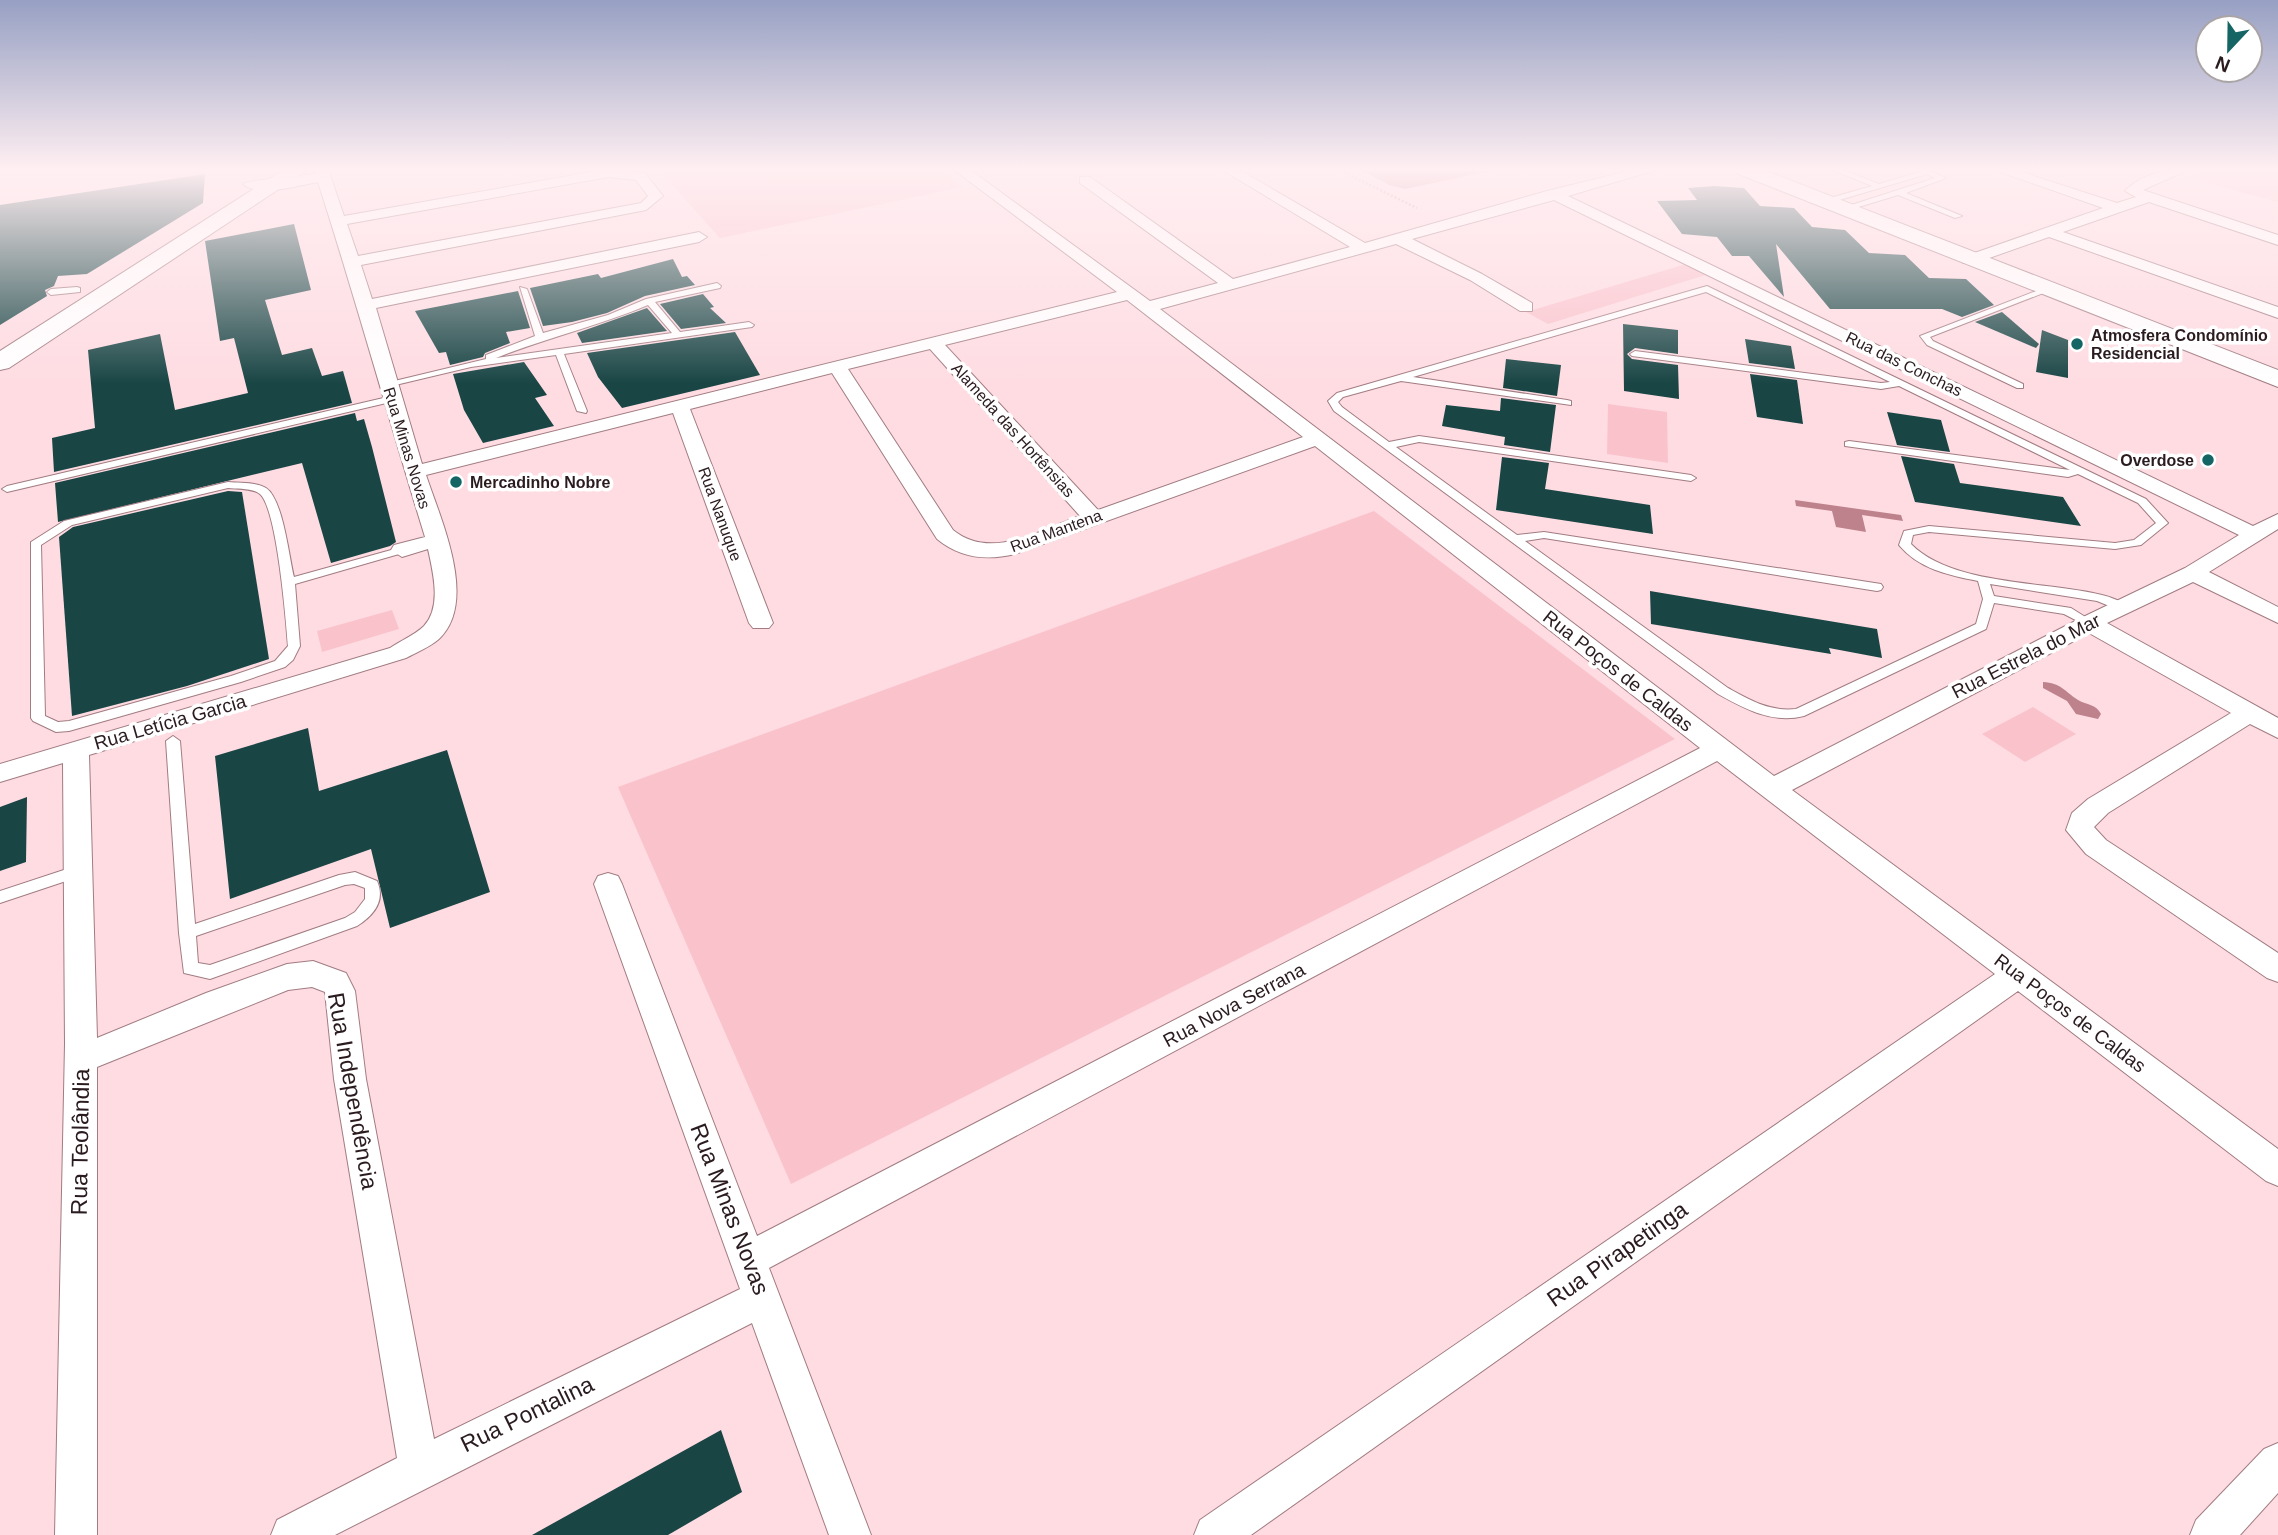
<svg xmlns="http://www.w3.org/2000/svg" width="2278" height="1535" font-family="Arial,sans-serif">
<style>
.green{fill:#fac3cc}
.water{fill:#bd828c}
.building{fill:#194545}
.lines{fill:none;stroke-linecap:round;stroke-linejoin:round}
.service-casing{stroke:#a17c82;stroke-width:2}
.minor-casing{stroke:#a17c82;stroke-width:2}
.secondary-casing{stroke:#a17c82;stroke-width:2}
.primary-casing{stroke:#a17c82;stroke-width:2}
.path{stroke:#b79ba0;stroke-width:2.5;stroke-dasharray:2 2;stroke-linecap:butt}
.service{fill:#fff;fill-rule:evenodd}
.minor{fill:#fff;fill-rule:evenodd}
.secondary{fill:#fff;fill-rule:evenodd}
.primary{fill:#fff;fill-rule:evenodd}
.poi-dot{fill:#166565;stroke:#fff;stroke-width:2.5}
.labels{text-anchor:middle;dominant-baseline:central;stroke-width:7;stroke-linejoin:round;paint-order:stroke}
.far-poi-label{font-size:16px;font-weight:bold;fill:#2a1b1e;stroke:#fff;text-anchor:start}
.far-street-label{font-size:16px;fill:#2a1b1e;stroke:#fff}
.street-label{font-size:19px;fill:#2a1b1e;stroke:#fff}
.near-street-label{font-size:23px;fill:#2a1b1e;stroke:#fff}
</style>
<rect width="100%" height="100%" fill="#fedce2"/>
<g class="green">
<polygon points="658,169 940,169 963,187 720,238"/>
<polygon points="2211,169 2278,169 2278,202 2188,178"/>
<polygon points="1686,264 1709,274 1548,324 1526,312"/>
<polygon points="1608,404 1667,412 1668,463 1607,454"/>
<polygon points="1374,511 1675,739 791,1184 618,787"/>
<polygon points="392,610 399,629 322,652 317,631"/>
<polygon points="2033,707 2076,734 2025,762 1982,734"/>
</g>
<g class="water">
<polygon points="1359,169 1500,169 1405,189 1389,185"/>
<polygon points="1795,500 1901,515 1903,521 1862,515 1866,532 1836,527 1832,511 1796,506"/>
<path d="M2043,682C2061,683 2064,691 2078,700C2087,705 2096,704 2101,714L2098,719L2076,714L2067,701L2043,688Z"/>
</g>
<g class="building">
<polygon points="205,174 203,203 87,274 58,276 54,286 45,290 47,296 0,325 0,205"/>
<polygon points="1714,186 1744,188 1760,206 1794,208 1812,227 1845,230 1869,253 1905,255 1929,278 1966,279 1994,305 1962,317 1942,309 1830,309 1776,244 1784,297 1749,256 1732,256 1717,237 1682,234 1657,201 1697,200 1688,188"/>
<polygon points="294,224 311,290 265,300 282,355 312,348 322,376 343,371 352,403 54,472 52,438 95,428 88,350 160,334 175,410 248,393 234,338 220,341 205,241"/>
<polygon points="673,259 682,277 687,276 695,285 645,296 607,313 572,322 543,326 530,288 598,274 601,278"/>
<polygon points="518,291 530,328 506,332 510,343 485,353 483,357 450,365 446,352 439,353 415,311"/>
<polygon points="703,294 714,307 710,308 726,323 681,329 660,304"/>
<polygon points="647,308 667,331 582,343 577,333"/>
<polygon points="2002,312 2039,344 2036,348 1975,322"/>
<polygon points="1623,324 1678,330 1678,354 1635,348 1627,354 1632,359 1678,365 1679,399 1624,391"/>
<polygon points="2042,330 2068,340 2068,378 2036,372"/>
<polygon points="735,332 760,375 622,408 598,377 587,353"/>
<polygon points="1745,339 1791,346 1795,369 1749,363"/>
<polygon points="1506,359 1561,365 1557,396 1503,388"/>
<polygon points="524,362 547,395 535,398 554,426 483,443 464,410 453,374"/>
<polygon points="1750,374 1797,380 1803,424 1757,417"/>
<polygon points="1501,398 1556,405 1550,452 1504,445 1505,437 1442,426 1446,405 1500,411"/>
<polygon points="1887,412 1941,420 1950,452 1897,445"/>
<polygon points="355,413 357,421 364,419 372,447 396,542 390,546 331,563 302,463 58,522 55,483"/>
<polygon points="1901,456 1954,464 1960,483 2063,497 2081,526 1915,502"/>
<polygon points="1502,457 1549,463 1545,489 1650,505 1653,534 1496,510"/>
<polygon points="228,491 242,492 269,659 187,686 72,716 59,537 73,527"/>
<polygon points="1650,591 1877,629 1882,658 1829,648 1831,654 1651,624"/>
<polygon points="308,728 319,791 447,750 490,892 390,928 371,849 230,899 215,756"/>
<polygon points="27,797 26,862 0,871 0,807"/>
<polygon points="721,1430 742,1492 668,1535 532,1535"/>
</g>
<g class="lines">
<defs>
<g id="service">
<polygon points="1831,169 1841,169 1879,184 1927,170 1946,178 1906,193 1962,216 1955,218 1898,195 1842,212 1842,208 1935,178 1927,174 1826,204 1822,202 1823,200 1872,186"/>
<path d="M717,283L721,286L720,288L655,302L680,332L749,322L754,325L752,327L564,354L587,411L586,413L577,411L556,355L471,367L387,387L382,384L486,359V355L535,336L520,287L527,289L543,333L608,315L646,299ZM648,305L672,333L496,358C546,338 598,326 648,305Z"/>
<path d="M1707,286L2146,499L2168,523L2141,545L2115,549L1929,532L1913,535L1911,544C1952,586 2047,581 2102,595C2111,597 2119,601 2127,604L2129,607L2127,610H2119L2097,601L1990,584L1994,596L2071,608L2095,623L2089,627L2064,614L1994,603L1986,629L1804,716C1772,724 1745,709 1718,694L1334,411L1328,401L1337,393ZM1706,292L1890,382L1881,383L1635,351L1630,354L1632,356L1881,389L1899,386L2070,470L1849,441L1845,442V446L2068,477L2078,474L2138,503L2156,523L2134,540L2115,543L1929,526L1904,531L1899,545C1919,569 1948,575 1978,581L1983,599L1976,624L1796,709C1770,712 1750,700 1728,688L1525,541L1544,538L1877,591L1881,590L1883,587L1881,584L1544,532L1517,535L1396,447L1419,442L1691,481L1696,478L1691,475L1419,436L1389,442L1342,407L1338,402L1343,397L1401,381L1571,405V401L1567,400L1413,377Z"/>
<polygon points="77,287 80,288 80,292 51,295 47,292 51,289"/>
<polygon points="2044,288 2051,290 1930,337 1933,341 2023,384 2023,388 2017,388 1927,345 1920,336"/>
<polygon points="392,396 397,399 395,401 7,492 2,489 7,486"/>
<path d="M228,482C239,483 257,482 266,488C283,499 289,557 294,577L402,547L408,550L406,552L295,584L300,646L293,660L285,667L241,682L69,731L56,732L33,721L31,718V542L64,521ZM228,488C237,489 253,488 260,494C277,509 286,620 288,646L275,661L231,676L69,721L58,722L45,716L41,545L72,525Z"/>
<path d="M173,736L180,741L195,924L339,875L355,872L377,881C386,901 373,916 357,926L210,979L184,973L179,933L166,741ZM354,884L365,888V899L355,912L345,918L210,965L198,963L196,936L345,885Z"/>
<polygon points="79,865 84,867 87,871 84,875 0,903 0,891"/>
</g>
<g id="minor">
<path d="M314,169H328L344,216L608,169L645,173L663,196L646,210L361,265L372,299L699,232L707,237L699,242L376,308L422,464L1117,292L953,169H969L1150,301L1218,283L1080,183V177H1090L1233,279L1350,247L1221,169H1238L1365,243L1547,191L1637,169H1659L1568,196L2253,526L2278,514V529L2209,572L2278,607V623L2193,582L2107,623L2278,718V738L2250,724L2108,813L2094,827L2106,840L2278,953V982L2267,978L2086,854L2066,830L2072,813L2088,799L2231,713L2089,633L1792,790L2278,1149V1186L2266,1181L2018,991L1251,1535H1194L1200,1520L1995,974L1717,761L769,1268L871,1535H829L752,1323L335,1535H271L277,1520L397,1458L334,1079L325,992L312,987L288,990L97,1067V1535H55L65,1044L63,763L0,782V764L390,648C400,641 415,635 424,626C442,606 433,573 428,549L402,557L391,550L394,545L425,537C389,420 356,300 318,182C298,185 260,198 243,184C248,180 303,176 316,174ZM608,177L636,180L648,196L641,203L358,256L347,224ZM1554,200L2239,535L2185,568L2081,618L1774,776L1160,309L1396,244L1470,280L1520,311H1532V303L1482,274L1412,239ZM1127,300L1303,437L1098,510L945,345ZM930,349L1080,516C1040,530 991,561 953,530L848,369ZM832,373L937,539C960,558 986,561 1015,554L1315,446L1700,748L757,1236L622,884L618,876L608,873L598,876L594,884L740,1289L434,1439L366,1079L355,991L346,973L313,961L287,964L206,993L97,1038L89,755L406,658C417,652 430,647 439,639C479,601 440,518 426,475L673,413L749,623L753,628H769L773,623L690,409Z"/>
<path d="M1992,169H2012L2117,203L2136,197L2125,191C2141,174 2167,169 2190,169L2143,190L2278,235V245L2149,202L2063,232L2278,307V318L2049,237L1975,263H1963V257L2103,208Z"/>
<polygon points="2278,1443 2278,1493 2240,1535 2190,1535 2196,1520 2264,1449"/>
</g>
<polygon id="secondary" points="1733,169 1761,169 2278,370 2278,387 1736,173"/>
<polygon id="primary" points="285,169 309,169 9,368 0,370 0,351"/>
</defs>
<use href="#service" class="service-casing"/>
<use href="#minor" class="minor-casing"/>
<use href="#secondary" class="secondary-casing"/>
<use href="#primary" class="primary-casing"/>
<polyline class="path" points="1337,169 1417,208"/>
<use href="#service" class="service"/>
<use href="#minor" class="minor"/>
<use href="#secondary" class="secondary"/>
<use href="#primary" class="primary"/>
</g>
<linearGradient id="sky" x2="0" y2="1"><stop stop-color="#97a0c3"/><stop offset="0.44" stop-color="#ffeff2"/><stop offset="1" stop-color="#ffeff2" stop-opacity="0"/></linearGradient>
<rect width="2278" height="384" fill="url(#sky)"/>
<g class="poi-dot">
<circle cx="2077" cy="344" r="7"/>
<circle cx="2208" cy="460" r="7"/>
<circle cx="456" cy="482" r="7"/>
</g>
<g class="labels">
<g class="far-poi-label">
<text x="2091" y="335">Atmosfera Condomínio<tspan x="2091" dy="18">Residencial</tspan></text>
<text x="2194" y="460" text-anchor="end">Overdose</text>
<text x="470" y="482">Mercadinho Nobre</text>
</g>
<g class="far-street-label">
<text transform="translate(1904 364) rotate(26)">Rua das Conchas</text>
<text transform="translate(1013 430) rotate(48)">Alameda das Hortênsias</text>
<text transform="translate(407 448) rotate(73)">Rua Minas Novas</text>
<text transform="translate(720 514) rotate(70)">Rua Nanuque</text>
<text transform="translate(1056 531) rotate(-20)">Rua Mantena</text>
</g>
<g class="street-label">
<text transform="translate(2026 656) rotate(-27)">Rua Estrela do Mar</text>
<text transform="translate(1618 671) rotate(38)">Rua Poços de Caldas</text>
<text transform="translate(170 722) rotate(-16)">Rua Letícia Garcia</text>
<text transform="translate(1234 1005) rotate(-28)">Rua Nova Serrana</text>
<text transform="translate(2070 1013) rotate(37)">Rua Poços de Caldas</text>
</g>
<g class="near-street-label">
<text transform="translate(353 1091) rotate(80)">Rua Independência</text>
<text transform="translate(80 1142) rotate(-89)">Rua Teolândia</text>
<text transform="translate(730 1209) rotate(69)">Rua Minas Novas</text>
<text transform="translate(1617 1254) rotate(-35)">Rua Pirapetinga</text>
<text transform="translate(527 1414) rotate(-26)">Rua Pontalina</text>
</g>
</g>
<g transform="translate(2229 49) rotate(202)"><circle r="33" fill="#ffffff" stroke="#aaa4a5" stroke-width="2"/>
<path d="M0-5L12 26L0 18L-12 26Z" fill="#166565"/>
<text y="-10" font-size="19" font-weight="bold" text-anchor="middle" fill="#2a1b1e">N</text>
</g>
</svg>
